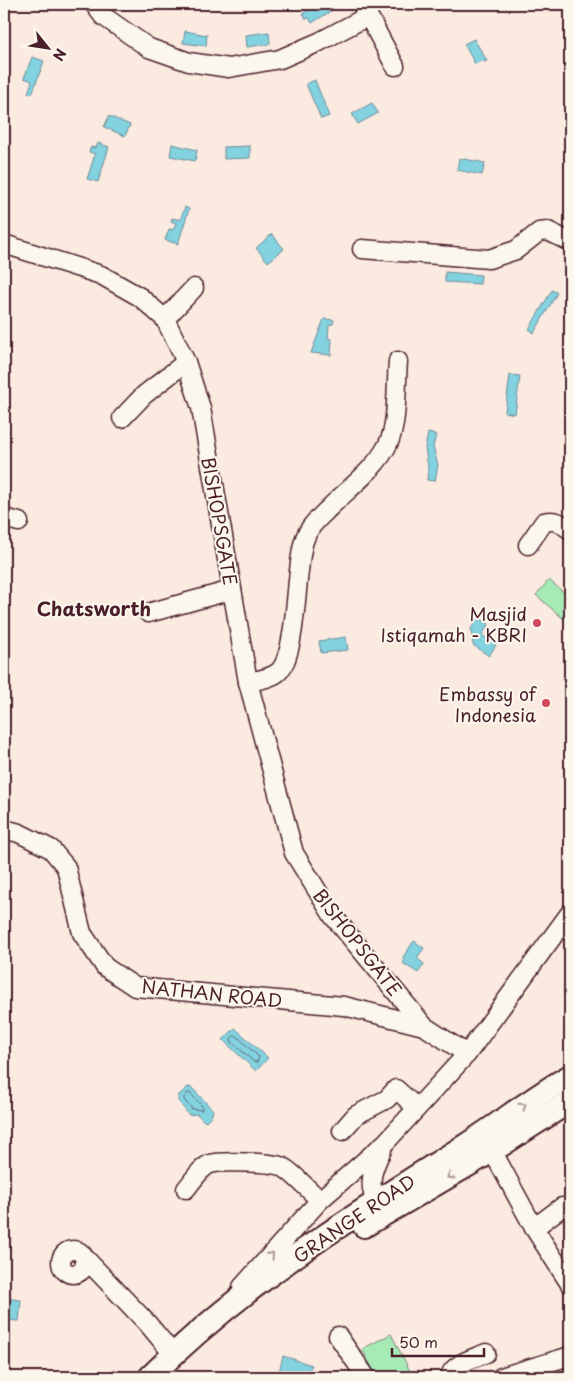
<svg xmlns="http://www.w3.org/2000/svg" width="574" height="1381" font-family="'Playpen Sans',sans-serif">
<style>
.green{fill:#a6ebb6;stroke:#788570}
.water{fill:#83d2e0;stroke:#6c8a98}
.lines{fill:none;stroke-linecap:round;stroke-linejoin:round}
.shore{stroke:#616773;stroke-width:1}
.minor-casing{stroke:#4a1f2b;stroke-width:21}
.major-casing{stroke:#4a1f2b;stroke-width:26}
.minor{stroke:#fbf7ec;stroke-width:18}
.major{stroke:#fbf7ec;stroke-width:22}
.oneway{stroke:#ab9695}
.poi-dot{fill:#d1495b;stroke:#fbf7ec;stroke-width:2}
.labels{text-anchor:middle;dominant-baseline:central;stroke-width:4;stroke-linejoin:round;paint-order:stroke}
.street-label{font-size:18px;fill:#4a1f2b;stroke:#fbf7ec}
.poi-label{font-size:18px;fill:#4a1f2b;stroke:#fbf7ec;text-anchor:end}
.neighbourhood-label{font-size:19px;font-weight:bold;fill:#4a1f2b;stroke:#fbf7ec}
</style>
<rect width="100%" height="100%" fill="#fbeadf"/>
<filter id="ink" filterUnits="userSpaceOnUse"><feTurbulence type="fractalNoise" baseFrequency=".02" numOctaves="2"/><feDisplacementMap in="SourceGraphic" scale="10" xChannelSelector="R" yChannelSelector="G"/><feConvolveMatrix kernelMatrix="1 2 1 2 8 2 1 2 1" color-interpolation-filters="sRGB"/></filter>
<g filter="url(#ink)">
<g class="green">
<polygon points="549,580 570,598 570,617 566,621 536,595"/>
<polygon points="391,1334 413,1377 377,1377 362,1349"/>
</g>
<g class="water">
<polygon points="321,4 327,4 331,11 312,23 309,18 306,19 303,13"/>
<polygon points="185,31 207,35 206,46 183,43"/>
<polygon points="269,32 270,44 247,47 246,35"/>
<polygon points="474,39 487,61 484,62 483,60 475,64 464,44"/>
<polygon points="32,57 44,61 32,94 28,93 32,81 24,78"/>
<polygon points="315,80 329,116 321,119 306,84"/>
<polygon points="372,103 378,113 358,124 352,114"/>
<polygon points="109,116 130,125 125,136 104,127"/>
<polygon points="98,143 109,147 98,182 87,179 95,154 89,152 91,147 96,148"/>
<polygon points="172,144 197,150 195,161 170,156"/>
<polygon points="250,146 250,158 224,159 224,147"/>
<polygon points="459,158 485,163 482,175 457,170"/>
<polygon points="185,207 189,209 178,244 165,240 169,229 173,230 176,223 171,221 172,218 180,220"/>
<polygon points="272,234 284,249 268,262 256,248"/>
<polygon points="445,272 481,275 480,284 445,282"/>
<polygon points="552,290 557,293 534,333 529,329"/>
<polygon points="324,319 334,320 333,324 329,325 328,338 332,339 331,355 311,353"/>
<polygon points="510,375 520,376 515,414 505,412"/>
<polygon points="428,433 436,435 433,447 438,465 435,481 427,480 428,467 425,448"/>
<polygon points="478,617 489,624 482,635 496,645 489,656 473,645 471,629"/>
<polygon points="346,637 348,650 321,653 319,641"/>
<polygon points="414,941 424,948 417,958 424,964 418,973 404,964 403,957"/>
<polygon points="235,1028 268,1058 256,1071 223,1040"/>
<polygon points="188,1087 192,1088 213,1110 212,1115 205,1122 197,1114 189,1115 178,1101 178,1096"/>
<polygon points="4,1298 21,1300 19,1321 4,1320"/>
<polygon points="283,1356 312,1365 305,1377 274,1377 280,1368"/>
</g>
<g class="lines">
<g class="shore">
<polygon points="234,1036 237,1036 259,1057 257,1062 254,1062 232,1042 231,1039"/>
<polygon points="188,1093 191,1094 202,1106 202,1110 192,1109 184,1100 184,1098"/>
</g>
<defs>
<g id="minor">
<polyline points="94,4 103,16 149,48 189,62 229,68 280,59 319,42 368,16"/>
<polyline points="362,4 395,66"/>
<polyline points="4,244 101,275 140,297 165,319 186,362 201,408 248,682 294,853 333,916 424,1026"/>
<polyline points="362,249 489,259 516,250 539,232 548,231 570,242"/>
<polyline points="165,319 194,288"/>
<polyline points="122,418 144,395 186,362"/>
<polyline points="4,518 19,522"/>
<path d="M528,545L544,522C555,519 561,523 570,530"/>
<polyline points="148,613 232,590"/>
<path d="M248,682C257,680 269,679 277,673C298,659 295,567 304,541C308,527 319,518 329,508C349,488 376,469 388,444C398,425 396,384 398,361"/>
<polyline points="4,829 19,833 51,849 66,867 82,933 105,967 135,987 344,1006 424,1026 467,1054"/>
<polyline points="342,1131 356,1115 387,1099 396,1089 417,1108"/>
<polyline points="487,1141 534,1228 570,1284"/>
<path d="M186,1189C193,1181 200,1168 210,1164C220,1161 274,1162 283,1167C296,1175 308,1190 320,1200"/>
<path d="M376,1202C367,1182 373,1168 382,1150"/>
<polyline points="534,1228 562,1207"/>
<circle cx="73" cy="1262" r="12"/>
<polyline points="84,1257 148,1324 173,1354"/>
<polyline points="242,1287 320,1200 385,1143 467,1054 570,913"/>
<polyline points="338,1336 366,1377"/>
<path d="M450,1377C451,1364 475,1358 486,1353"/>
<polyline points="501,1377 570,1356"/>
</g>
<g id="major">
<polyline points="364,1226 492,1151 570,1101"/>
<path d="M150,1377C243,1284 355,1214 466,1145C501,1123 534,1096 570,1076"/>
</g>
</defs>
<use href="#minor" class="minor-casing"/>
<use href="#major" class="major-casing"/>
<use href="#minor" class="minor"/>
<use href="#major" class="major"/>
</g>
<defs><path id="oneway-chevron" d="M-2-3.5L2.5 0L-2 3.5" fill="none" stroke-width="1.6" stroke-linecap="round" stroke-linejoin="round" transform="scale(1.25)"/></defs>
<g class="oneway">
<use href="#oneway-chevron" transform="translate(523 1106) rotate(-34)"/>
<use href="#oneway-chevron" transform="translate(450 1176) rotate(149)"/>
<use href="#oneway-chevron" transform="translate(271 1255) rotate(-48)"/>
</g>
</g>
<g class="poi-dot">
<circle cx="537" cy="623" r="5"/>
<circle cx="546" cy="703" r="5"/>
</g>
<g class="labels">
<g class="street-label">
<text transform="translate(220 521) rotate(80)">BISHOPSGATE</text>
<text transform="translate(358 942) rotate(52)">BISHOPSGATE</text>
<text transform="translate(212 993) rotate(6)">NATHAN ROAD</text>
<text transform="translate(354 1218) rotate(-34)">GRANGE ROAD</text>
</g>
<g class="poi-label">
<text x="527" y="613">Masjid<tspan x="527" dy="21">Istiqamah - KBRI</tspan></text>
<text x="536" y="693">Embassy of<tspan x="536" dy="21">Indonesia</tspan></text>
</g>
<g class="neighbourhood-label">
<text x="94" y="608">Chatsworth</text>
</g>
</g>
<rect width="574" height="1381" fill="none" stroke="#fbf7ec" stroke-width="20"/>
<rect x="10" y="10" width="554" height="1361" fill="none" stroke="#4a1f2b" stroke-width="2" filter="url(#ink)"/>
<g transform="translate(48 48) rotate(120)" stroke="#fbf7ec" stroke-width="4" paint-order="stroke">
<path d="M0-4L9 19L0 12L-9 19Z" fill="#4a1f2b"/>
<text y="-8" font-size="14" font-weight="bold" text-anchor="middle" fill="#4a1f2b">N</text>
</g>
<path d="M392 1348v8h92v-8" fill="none" stroke="#4a1f2b" stroke-width="2.5"/>
<text x="399" y="1348" font-size="15" fill="#4a1f2b" stroke="#fbf7ec" stroke-width="4" paint-order="stroke">50 m</text>
</svg>
